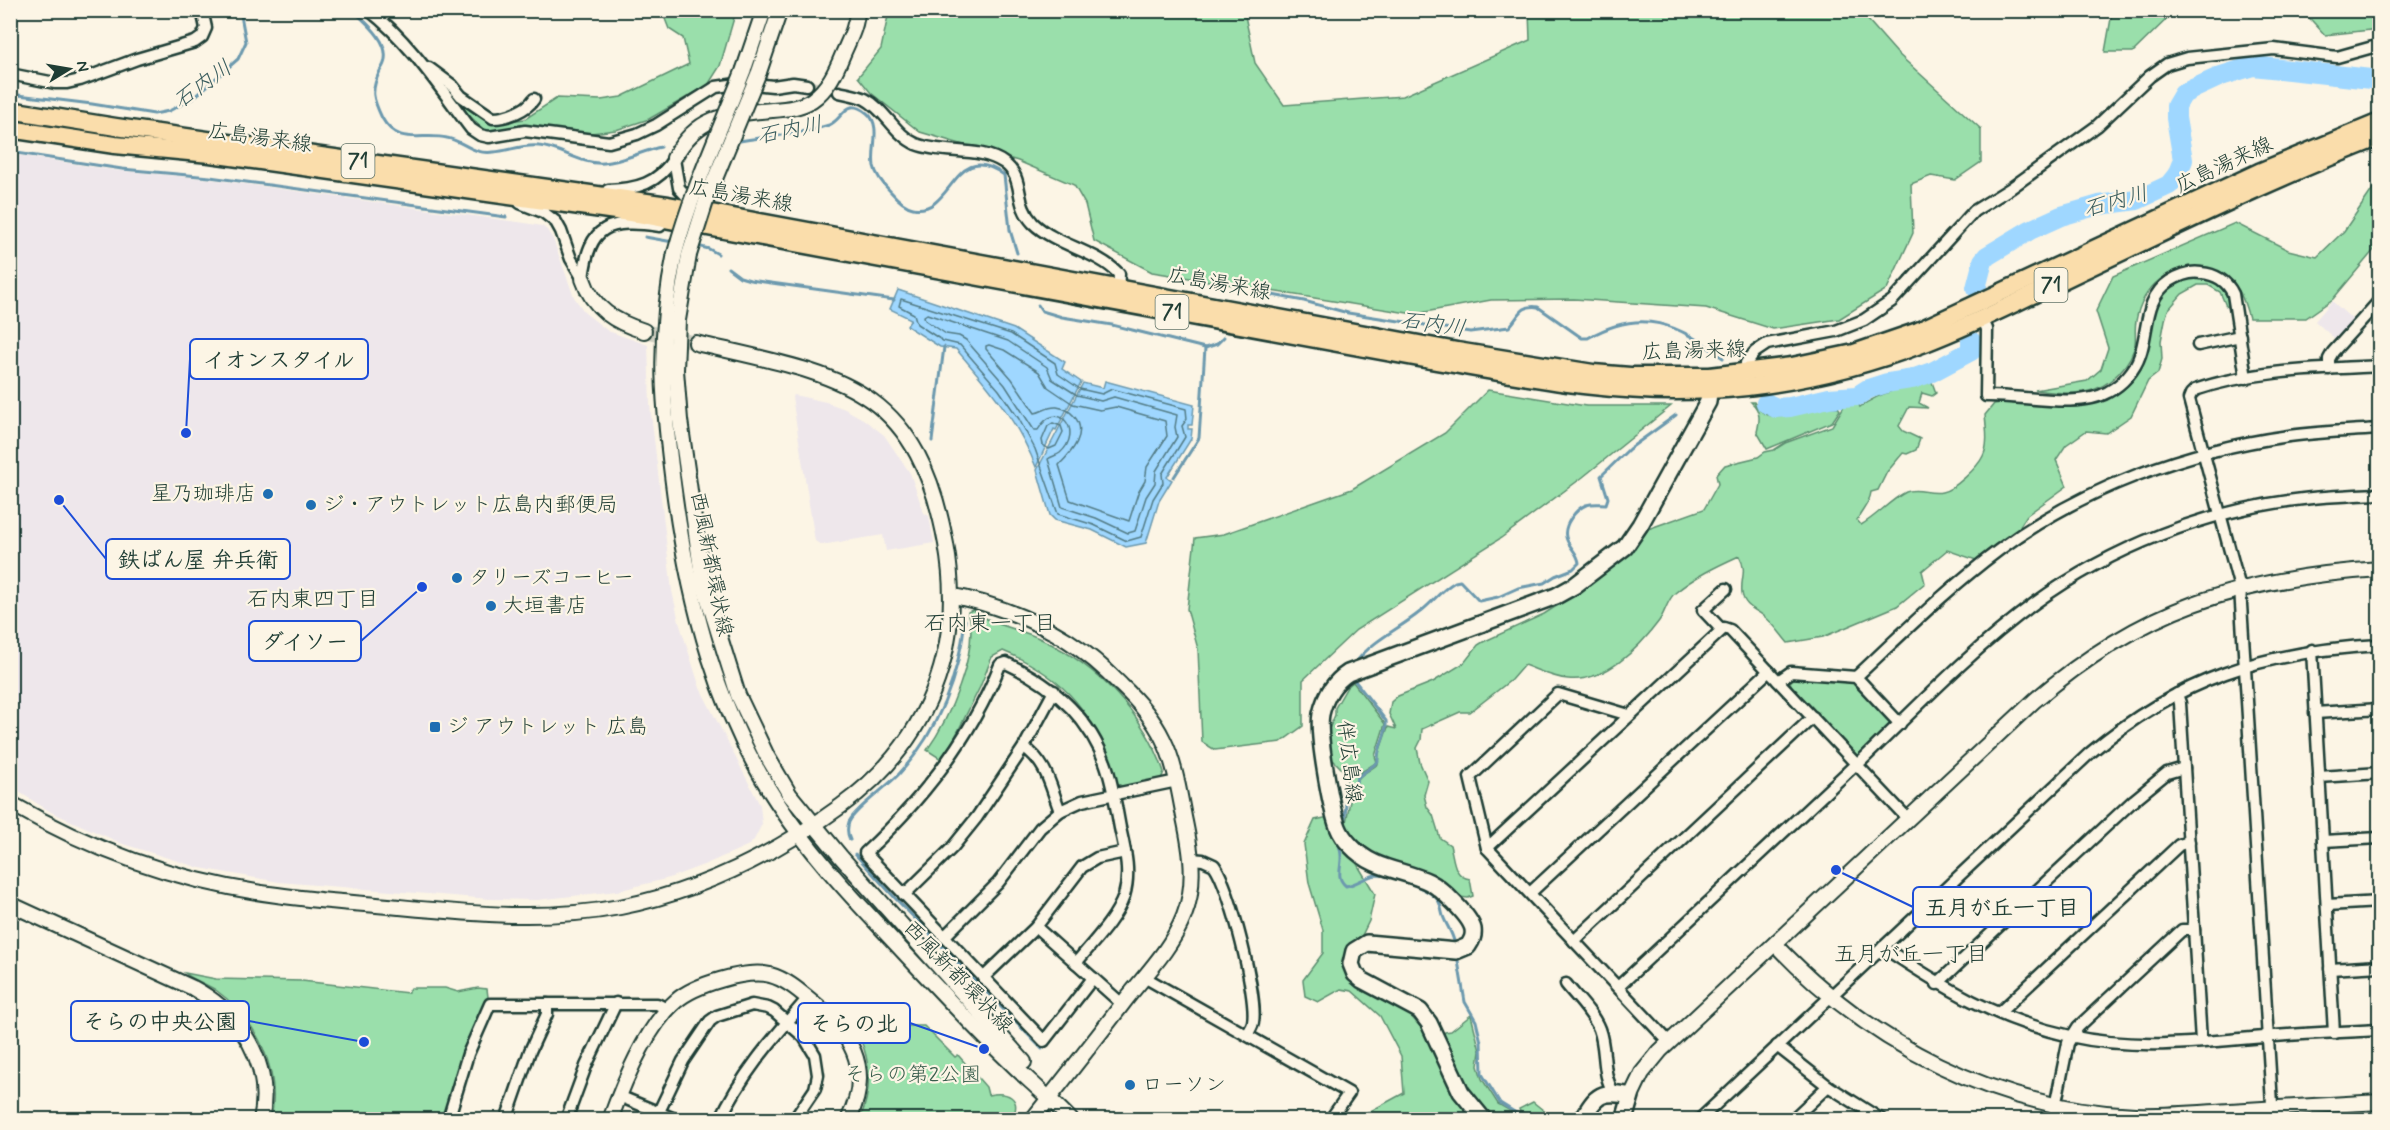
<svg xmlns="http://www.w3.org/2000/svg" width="2390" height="1130" font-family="Mynerve,'Klee One',sans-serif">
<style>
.built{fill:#eee7eb}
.green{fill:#9adfab;stroke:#5c8e70;stroke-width:1.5}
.water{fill:#9fd7ff;stroke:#6c99ae;stroke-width:1.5}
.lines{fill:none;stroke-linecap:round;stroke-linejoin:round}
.shore{stroke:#527b85;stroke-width:1.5}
.stream{stroke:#6c99ae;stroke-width:3}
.river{stroke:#9fd7ff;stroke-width:20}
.minor-tunnel{stroke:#d0d0c2;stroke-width:10;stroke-dasharray:10 5;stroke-linecap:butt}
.tertiary-tunnel{stroke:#d0d0c2;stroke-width:14;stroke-dasharray:14 7;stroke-linecap:butt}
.minor-casing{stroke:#1f3d34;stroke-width:15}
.tertiary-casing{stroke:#1f3d34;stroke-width:18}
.secondary-casing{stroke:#1f3d34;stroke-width:20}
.primary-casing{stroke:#1f3d34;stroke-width:21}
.minor{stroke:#fcf5e5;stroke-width:10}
.tertiary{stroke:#fcf5e5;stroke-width:14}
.secondary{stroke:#fcf5e5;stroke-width:15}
.primary{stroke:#faddab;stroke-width:16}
.tertiary-bridge-casing{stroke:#1f3d34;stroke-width:18;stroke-linecap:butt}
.tertiary-bridge{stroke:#fcf5e5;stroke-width:14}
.poi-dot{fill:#1f6fb2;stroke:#fcf5e5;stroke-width:2}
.labels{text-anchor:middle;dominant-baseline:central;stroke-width:4.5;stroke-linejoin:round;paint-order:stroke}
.shield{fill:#fcf5e5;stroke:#617469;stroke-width:1.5}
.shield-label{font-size:20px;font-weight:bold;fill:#1f3d34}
.street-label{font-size:21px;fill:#1f3d34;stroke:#fcf5e5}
.poi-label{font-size:21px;fill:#1f3d34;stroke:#fcf5e5;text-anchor:start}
.park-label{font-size:21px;fill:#385d4c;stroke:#fcf5e5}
.water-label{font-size:22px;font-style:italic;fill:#395c5d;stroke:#fcf5e5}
.neighbourhood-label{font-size:22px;fill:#1f3d34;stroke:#fcf5e5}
.leader{fill:none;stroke:#1d4ed8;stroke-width:2}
.callout-dot{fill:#1d4ed8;stroke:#fcf5e5;stroke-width:2}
.callout{fill:#fcf5e5;stroke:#1d4ed8;stroke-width:2}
.callout-label{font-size:22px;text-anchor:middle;font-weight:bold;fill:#1f3d34}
</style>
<rect width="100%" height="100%" fill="#fcf5e5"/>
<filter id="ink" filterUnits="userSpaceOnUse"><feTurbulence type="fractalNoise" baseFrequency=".0167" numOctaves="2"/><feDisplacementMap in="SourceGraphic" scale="12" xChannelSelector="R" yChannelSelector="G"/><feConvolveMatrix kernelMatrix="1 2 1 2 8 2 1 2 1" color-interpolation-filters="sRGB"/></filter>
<g filter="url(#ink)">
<g class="built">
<polygon points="10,154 113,170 209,179 525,223 542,226 547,230 553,239 574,297 585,313 608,331 648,345 650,405 672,591 679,622 700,688 760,805 762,824 754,840 749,845 706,864 669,878 617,891 537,900 490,899 279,882 200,868 123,844 51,812 11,787"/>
<polygon points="2332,301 2353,320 2337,341 2315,321"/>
<polygon points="794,395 826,402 845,409 863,419 884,435 910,473 924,513 929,516 934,543 886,551 883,535 821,545 815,541 792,397"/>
</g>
<g class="green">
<polygon points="662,11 736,11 720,66 708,85 649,119 616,130 583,134 548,128 485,131 465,111 463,103 500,122 525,119 557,98 601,100 621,97 689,64 683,38 669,29"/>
<polygon points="889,11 1244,11 1255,63 1284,105 1403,96 1530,40 1529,11 1860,11 1897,53 1981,129 1981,162 1955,180 1931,176 1911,184 1913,233 1887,289 1839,319 1773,329 1706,308 1574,299 1491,300 1414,314 1152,272 1094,241 1085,204 1074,185 1018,161 920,132 871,93 858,77 881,49"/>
<polygon points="2108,11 2175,11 2133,52 2105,52 2112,13"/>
<polygon points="2303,11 2379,11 2379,29 2325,35"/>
<path d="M2379,180V244L2333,299L2306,318H2249C2241,291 2237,278 2207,270C2172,260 2142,287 2136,321C2134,330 2137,340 2134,349C2130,361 2120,373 2110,381C2088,398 2060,393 2035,390L2087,381L2101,369L2108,348L2096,311L2113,276L2235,223L2288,250L2317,257L2344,231Z"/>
<path d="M2188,277C2212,278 2228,282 2230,308L2226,306L2220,292L2208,285H2198L2182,294L2168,310L2165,320L2161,341L2162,359L2158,373L2148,381L2131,416L2106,433L2086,431L2066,445L2056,460L2067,486L2027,515L2018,529L1976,560L1947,550L1922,571L1925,583L1897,606L1823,637L1788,643C1781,635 1774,624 1765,617C1757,610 1744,607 1742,593C1740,578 1748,572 1739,556C1717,566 1694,577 1675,593C1667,600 1665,613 1659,621C1639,648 1605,683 1568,679C1553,678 1538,670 1524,665L1511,680L1470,712H1460L1422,729L1421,740L1417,748L1420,763L1428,781L1424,795L1427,807L1433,815L1440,838L1450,845C1454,859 1453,877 1470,879L1473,896L1468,898L1460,897L1461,905L1371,856L1344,830C1349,816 1349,785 1362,775C1367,771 1373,768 1378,764L1379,753L1388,727L1396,729L1389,714L1391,702L1398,696L1433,682L1464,663L1478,645L1483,642L1544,614L1588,586L1628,554L1648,529L1704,509L1718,484L1716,475L1725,465L1758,457L1765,452L1774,450L1785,443L1832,426L1843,408L1842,405L1858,403L1860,407C1882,391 1906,387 1932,382L1936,393L1932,396L1922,393L1919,403L1928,408L1909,407L1899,426L1903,431L1920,439L1916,450L1907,454L1903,453L1887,472L1878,490L1871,492C1870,503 1862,510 1857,520L1861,525C1877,516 1890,500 1906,492C1918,487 1930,495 1942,492C1954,490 1978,467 1983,456C1989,445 1986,427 1985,415L1994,404C2028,398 2066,414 2099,402C2168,379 2134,316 2168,286C2173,282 2182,280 2188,277Z"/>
<polygon points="1488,390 1586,406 1671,406 1583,477 1501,538 1356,630 1303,680 1303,726 1281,742 1215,750 1202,742 1198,649 1187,609 1195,538 1224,534 1352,489 1445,433"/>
<path d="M1751,402H1754C1770,434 1811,403 1838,407L1840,410L1832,422L1767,449L1757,432C1760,420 1761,411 1751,402Z"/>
<path d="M972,610C979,612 984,618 991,621C1008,628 1027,632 1043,640C1098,666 1145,715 1164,772L1161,779L1123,787L1115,782C1099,718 1065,676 1003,651L992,657L980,687L953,741L941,759L927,750C950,718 976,657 970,617L968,616V612Z"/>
<polygon points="1795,678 1852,682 1892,724 1860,757 1857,757 1793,689 1790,682"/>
<polygon points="1353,682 1385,724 1375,756 1377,762 1360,773 1351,789 1342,769 1331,758 1329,729 1335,715 1335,708 1347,687"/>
<polygon points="1329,817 1375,894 1369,921 1346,968 1359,989 1410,1015 1431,1039 1477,1119 1356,1119 1404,1093 1401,1056 1380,1016 1352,991 1341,989 1318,1002 1305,996 1303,980 1323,953 1323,930 1309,883 1304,844 1315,820"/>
<path d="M185,973L216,979L302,981L408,993L411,988H445L458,992L478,988L487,989L488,997L464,1053L444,1119H271C281,1070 257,1020 217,991C207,984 193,980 185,973Z"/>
<path d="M855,1005L904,1026H924L955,1057L958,1055L986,1087L988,1095C1007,1091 1023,1097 1012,1119H860C875,1083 871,1041 841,1013Z"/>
<polygon points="1471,1015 1480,1051 1478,1066 1482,1079 1498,1104 1514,1113 1519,1119 1488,1119 1467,1094 1442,1039 1445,1032 1451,1031"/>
<polygon points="1533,1102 1548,1114 1546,1119 1523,1119 1519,1109"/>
</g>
<g class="water">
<path d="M898,290L1014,329L1065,362L1062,369L1081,382L1056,430L1054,429L1036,467C1018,421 988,386 956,349L940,347L907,326L911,319L890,309Z"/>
<polygon points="1105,381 1194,405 1192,425 1188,425 1188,429 1192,429 1191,439 1167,477 1172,480 1159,501 1146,543 1126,547 1092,530 1055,520 1050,515 1037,470 1083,383 1103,388"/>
</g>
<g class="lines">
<g class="shore">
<polygon points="901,299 1011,334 1055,363 1058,374 1080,389 1102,394 1112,389 1186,409 1187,419 1182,426 1185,437 1162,474 1163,483 1153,499 1141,537 1127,541 1094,525 1058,514 1035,449 1019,419 999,390 960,345 943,341 917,324 914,314 899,306"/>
<path d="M927,314L1008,341L1047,367L1052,379L1077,395L1101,401L1114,397L1177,415L1175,427L1177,437L1156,471L1155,483L1146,497L1135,531L1128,533L1096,518L1062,507L1048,459C1052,456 1056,456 1060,453C1085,431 1057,397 1038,430H1034L1005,385L966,340L959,336L946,334L925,320L924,316Z"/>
<path d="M989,345L1004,350L1039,372L1048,387L1073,404L1100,410L1116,407L1165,421L1167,436L1147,467L1145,481L1138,493L1129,521L1070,500L1059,465C1071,453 1089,433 1074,416C1070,411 1063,408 1057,407C1048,406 1042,412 1035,413L1012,379L986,349V346Z"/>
<polygon points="1053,423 1061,426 1063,432 1056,446 1049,449 1043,445 1042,440 1048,426"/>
</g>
<g class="stream">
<path d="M340,10L354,11C366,23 388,40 385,59C385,63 382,68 380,71C370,91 373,99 382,118C398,147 422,132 447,138C464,141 472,155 494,152C509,151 523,144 539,146C561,148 582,165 604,163C624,161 642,151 661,147"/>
<polyline points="10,94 92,104 154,114 169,111 192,99 238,59 246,42 240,10"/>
<path d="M735,142C766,136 799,135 829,125C844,119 845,96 867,113C882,125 871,149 874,166C876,176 884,185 891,192C897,199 904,206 913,208C953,216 953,138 1004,175L1010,230L1017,253"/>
<polyline points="10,152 122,169 210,177 506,217"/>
<polyline points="645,237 673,242"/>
<polyline points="697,246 709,249 718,254"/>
<polyline points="728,268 740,277 750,280 894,300"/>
<path d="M1257,297L1267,294L1304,301L1348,313L1470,332L1509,327C1519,317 1521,304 1538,307L1582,338H1588C1642,307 1678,324 1723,358"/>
<polyline points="1038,305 1042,311 1062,317 1112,325 1205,348 1217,344 1224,337"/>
<polyline points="932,441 944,347"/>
<polyline points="1174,477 1199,438 1205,348"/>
<path d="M1357,661C1373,640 1399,629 1420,612C1432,603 1441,590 1455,582L1460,581L1479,601L1498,597L1518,588L1544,583L1555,576L1573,569L1579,563C1578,552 1568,547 1566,537C1563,525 1576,509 1586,505C1593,503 1599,504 1606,504L1608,498L1601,476L1629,449L1676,415"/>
<path d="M1345,818L1346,802L1358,777L1378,762C1376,748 1388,735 1386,721L1355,681V677"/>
<path d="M850,840C847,834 847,828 849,822C855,809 887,787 899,774C938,732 959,676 965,620"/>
<path d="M1338,840C1339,846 1341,851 1341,856C1342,868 1335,877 1346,886C1357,884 1366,876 1377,875C1390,875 1428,888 1437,899C1441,903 1441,910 1443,916C1447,927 1453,933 1455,945"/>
<polyline points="855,854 895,898 1042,1049"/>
<polyline points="1457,955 1465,1002 1476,1021 1481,1042 1482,1074 1500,1103 1516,1113 1520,1120"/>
</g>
<g class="river">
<polyline points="1976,288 1983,261 1987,256 2030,230 2061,216 2099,205 2137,200 2169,185 2177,175 2183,160 2176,118 2176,106 2183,94 2195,88 2221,76 2253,66 2380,80"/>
<polyline points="1766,403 1776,408 1790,407 1829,398 1857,396 1868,389 1887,383 1912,379 1932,372 1971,351 1971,341"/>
</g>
<polyline class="minor-tunnel" points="807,85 839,92"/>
<polyline class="tertiary-tunnel" points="644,331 696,343"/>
<defs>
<g id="minor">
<path d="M369,10C410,42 440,88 471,129L480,135L489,137L525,131L609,142L637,134L656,125L716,87L744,83L773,86L793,83L807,85"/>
<path d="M429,68L452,85L461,96L493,118C507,118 527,110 534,99"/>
<polyline points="10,74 55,83 67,83 80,80 137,59 195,42 202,37 206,28 202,10"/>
<path d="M839,92C847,94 857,95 865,99C885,109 895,135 916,144C944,155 980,146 1004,163C1026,179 1013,202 1033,223C1057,246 1096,250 1119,274L1118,292"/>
<polyline points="674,159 679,188 695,205"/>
<path d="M608,190C637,189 658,184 674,158"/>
<polyline points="520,203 543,212 556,222 561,231 571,259 583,279"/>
<path d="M583,279C589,224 609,219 660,226"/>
<path d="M1982,318L1987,329L1986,396C2021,395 2079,409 2108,392C2123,384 2135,370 2140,355C2149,329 2144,298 2170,281C2180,275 2190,271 2201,273C2215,274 2227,281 2233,294L2246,378"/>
<polyline points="2198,345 2240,336"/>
<polyline points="2329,369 2329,359 2333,352 2380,300"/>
<polyline points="1746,377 1746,363 1755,352 1767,344 1836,331 1864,320 1892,301 1974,211 2011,188 2097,126 2150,76 2167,64 2187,58 2274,49 2337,57 2380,45"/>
<polyline points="1721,629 1703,610 1726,589"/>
<polyline points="2312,650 2334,1033"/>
<path d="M1856,677C1903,633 1948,588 1999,550C2082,488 2187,450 2289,436C2319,432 2349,431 2380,429"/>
<polyline points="1778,681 1791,672 1856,677 1900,724"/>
<polyline points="2177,694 2180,703 2201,1041"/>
<polyline points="2315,713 2380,709"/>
<polyline points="1629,715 1558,694 1470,777 1487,848 1669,1042"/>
<path d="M1024,747C1048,764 1050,786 1060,811"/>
<path d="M1857,765C1915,709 1971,650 2035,603C2112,547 2207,510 2303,499C2328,496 2354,495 2380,494"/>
<polyline points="2319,777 2380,773"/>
<polyline points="2323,841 2380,838"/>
<polyline points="1487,848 1724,628 1730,630 1908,819"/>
<path d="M1191,859L1203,860L1214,865C1230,886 1258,997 1253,1022C1253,1026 1249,1031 1247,1035"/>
<polyline points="1530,893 1769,671"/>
<polyline points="904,895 952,848 977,817 1024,747 1054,691"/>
<polyline points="2327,905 2380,902"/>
<polyline points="944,937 998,883 1040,828 1060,811 1082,801 1177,781"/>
<polyline points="1574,941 1813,717"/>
<path d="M1883,947C1944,988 1997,1020 2070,1036C2136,1051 2208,1042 2275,1036C2310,1033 2345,1032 2380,1030"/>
<path d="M1076,963C1092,943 1115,921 1124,896C1131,873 1125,850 1120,828C1116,807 1113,785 1106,765C1089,716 1051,684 1006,663L1000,665C971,738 922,800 865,853L1044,1041L1093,978"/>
<polyline points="2330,969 2380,966"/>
<polyline points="1144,977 1349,1093 1330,1120"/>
<polyline points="983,978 1036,927"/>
<path d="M1566,984C1577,998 1593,1013 1599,1029C1607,1050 1601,1074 1614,1093"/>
<polyline points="1937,984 2134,800 2167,773 2184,768"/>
<polyline points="1618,987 1856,764"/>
<polyline points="1122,1004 1036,927 1082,867 1097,858 1125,852"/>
<polyline points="1999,1013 2179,845 2189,842"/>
<polyline points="1777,1046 1828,1086 1882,1120"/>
<polyline points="619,1096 677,1120"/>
<polyline points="2057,1097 2068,1043 2078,1027 2182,930 2194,930"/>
<polyline points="448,1120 468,1054 490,1004 657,1004 667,1009"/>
<polyline points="506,1120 530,1051 547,1014 547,1004"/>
<polyline points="566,1120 586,1066 616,1003"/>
<polyline points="655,1120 683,1061 710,1021 717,1016 752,1005 768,1008 774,1011 804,1037 815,1055 818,1075 815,1089 794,1120"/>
<path d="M720,1120C741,1074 776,1035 808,998"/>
<path d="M1699,1120L2090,753C2179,678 2265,651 2380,645"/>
<polyline points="1792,1120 1828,1086"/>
<polyline points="2053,1120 2054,1114"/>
<path d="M2273,1120L2240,588L2189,399L2191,394L2195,390C2253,370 2319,369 2380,366"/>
</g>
<g id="tertiary">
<polyline points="744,69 764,10"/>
<polyline points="759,72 780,10"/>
<path d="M674,158C697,115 727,114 772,110C785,109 800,108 812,100C828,89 836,71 843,54C849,40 857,26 857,10"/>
<path d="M675,253C656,342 663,409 675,498C690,605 717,711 777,802C807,848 845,890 883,930C931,981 979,1034 1031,1082C1044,1094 1058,1106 1071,1120"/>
<polyline points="689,255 678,320 676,370 680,420 703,583 738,695 767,756 790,795 841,857 1024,1062"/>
<path d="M583,279C593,309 615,322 644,331"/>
<path d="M951,596C970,598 986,604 1004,610C1053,628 1085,648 1121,685C1138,701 1153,718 1163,739C1175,763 1179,791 1184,817C1191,850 1197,883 1184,916C1172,947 1148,972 1127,998C1096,1039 1064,1079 1032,1120"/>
<path d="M10,803C93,851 182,883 277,895C317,901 358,903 399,907C473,914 546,921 620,907C701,891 775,854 841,806C928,743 965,649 946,544C916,381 837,376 696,343"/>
<path d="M10,904L193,988C241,1014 273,1064 261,1120"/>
<path d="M1775,944C1870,1044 1995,1109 2135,1115C2166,1116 2198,1113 2230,1111C2280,1108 2330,1105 2380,1102"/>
<path d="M1631,1096L1642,1073L1660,1051L2034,701C2142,608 2239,578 2380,569"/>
<path d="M610,1120C623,1084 647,1026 676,1001C694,985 746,969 770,975C785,979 797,989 809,999C849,1031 875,1067 848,1120"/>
</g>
<g id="secondary">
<path d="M1484,1120L1461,1092L1429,1023L1420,1011L1362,980L1355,974L1351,964L1354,951L1367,943L1456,951L1468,946C1472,940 1474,936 1473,929C1470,916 1441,888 1429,882C1402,869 1373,870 1351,846C1346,841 1341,835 1338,827C1331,808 1317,734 1321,714C1325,697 1334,682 1348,673L1556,596L1574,586L1625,547L1640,525L1708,402L1710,379"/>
<path d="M1582,1120C1596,1094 1602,1090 1631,1096L1624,1120"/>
</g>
<g id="primary">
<polyline points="10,110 116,127 668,205 1457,351 1593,373 1630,376 1710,376 1792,366 1854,353 1918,331 2259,172 2380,122"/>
<path d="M10,129L115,145L210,154L637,214L1430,360C1523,376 1615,396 1710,390C1783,386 1857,369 1925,343C1980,322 2033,294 2086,269C2183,223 2279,176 2380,137"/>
</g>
</defs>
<use href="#minor" class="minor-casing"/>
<use href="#tertiary" class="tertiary-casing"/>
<use href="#secondary" class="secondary-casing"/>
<use href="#primary" class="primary-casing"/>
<use href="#minor" class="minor"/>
<use href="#tertiary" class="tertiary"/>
<use href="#secondary" class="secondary"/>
<use href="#primary" class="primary"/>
<defs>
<g id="tertiary-bridge">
<path d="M675,253C692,190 720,130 744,69"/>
<polyline points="689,255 707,198 759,72"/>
</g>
</defs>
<use href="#tertiary-bridge" class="tertiary-bridge-casing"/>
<use href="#tertiary-bridge" class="tertiary-bridge"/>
</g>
</g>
<g class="poi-dot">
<circle cx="268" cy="494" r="6"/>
<circle cx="311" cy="505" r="6"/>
<circle cx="457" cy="578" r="6"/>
<circle cx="491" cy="606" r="6"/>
<rect x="429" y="721" width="12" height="12" rx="3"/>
<circle cx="1130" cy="1085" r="6"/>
</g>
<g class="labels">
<g class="shield">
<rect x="341.5" y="144" width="33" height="34" rx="4.5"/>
<rect x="2034.5" y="268" width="33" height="34" rx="4.5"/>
<rect x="1155.5" y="295" width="33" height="34" rx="4.5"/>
</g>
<g class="shield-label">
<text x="358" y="161">71</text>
<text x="2051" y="285">71</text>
<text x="1172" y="312">71</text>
</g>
<g class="street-label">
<text transform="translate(260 138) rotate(8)">広島湯来線</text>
<text transform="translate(2224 165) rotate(-25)">広島湯来線</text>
<text transform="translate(741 196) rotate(10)">広島湯来線</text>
<text transform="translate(1219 284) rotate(10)">広島湯来線</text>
<text transform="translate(1694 351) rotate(-2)">広島湯来線</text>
<text transform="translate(711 564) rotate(79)">西風新都環状線</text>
<text transform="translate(1349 762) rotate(83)">伴広島線</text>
<text transform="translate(958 977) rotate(46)">西風新都環状線</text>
</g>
<g class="poi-label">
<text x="256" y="494" text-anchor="end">星乃珈琲店</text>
<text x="323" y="505">ジ・アウトレット広島内郵便局</text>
<text x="469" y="578">タリーズコーヒー</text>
<text x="503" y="606">大垣書店</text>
<text x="447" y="727">ジ アウトレット 広島</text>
<text x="1142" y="1085">ローソン</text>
</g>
<g class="park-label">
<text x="913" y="1075">そらの第2公園</text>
</g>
<g class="water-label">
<text transform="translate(203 85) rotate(-36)">石内川</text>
<text transform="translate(790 131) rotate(-11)">石内川</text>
<text transform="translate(2116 202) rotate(-16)">石内川</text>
<text transform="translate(1433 325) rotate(8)">石内川</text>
</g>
<g class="neighbourhood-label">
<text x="313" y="600">石内東四丁目</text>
<text x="990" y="624">石内東一丁目</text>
<text x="1911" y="955">五月が丘一丁目</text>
</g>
</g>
<path class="leader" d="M186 433L190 359M59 500L106 559M422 587L361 641M1836 870L1913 907M364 1042L249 1021M984 1049L910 1023"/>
<g class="callout-dot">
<circle cx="186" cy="433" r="6"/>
<circle cx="59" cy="500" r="6"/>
<circle cx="422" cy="587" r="6"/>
<circle cx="1836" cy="870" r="6"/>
<circle cx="364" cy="1042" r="6"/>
<circle cx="984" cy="1049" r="6"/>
</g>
<g class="callout">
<rect x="190" y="339" width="178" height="40" rx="6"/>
<rect x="106" y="539" width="184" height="40" rx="6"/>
<rect x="249" y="621" width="112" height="40" rx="6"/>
<rect x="1913" y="887" width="178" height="40" rx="6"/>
<rect x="71" y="1001" width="178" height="40" rx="6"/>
<rect x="798" y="1003" width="112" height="40" rx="6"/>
</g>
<g class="callout-label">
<text x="279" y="367">イオンスタイル</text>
<text x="198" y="567">鉄ぱん屋 弁兵衛</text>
<text x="305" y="649">ダイソー</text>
<text x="2002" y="915">五月が丘一丁目</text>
<text x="160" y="1029">そらの中央公園</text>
<text x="854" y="1031">そらの北</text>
</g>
<rect width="2390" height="1130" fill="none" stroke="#fcf5e5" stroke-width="36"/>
<rect x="18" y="18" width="2354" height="1094" fill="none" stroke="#1f3d34" stroke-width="2" filter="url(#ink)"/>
<g transform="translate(69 69) rotate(79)" stroke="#fcf5e5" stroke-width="4.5" paint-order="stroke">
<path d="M0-4.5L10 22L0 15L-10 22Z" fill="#1f3d34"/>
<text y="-9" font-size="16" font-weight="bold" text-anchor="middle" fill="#1f3d34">N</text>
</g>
</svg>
